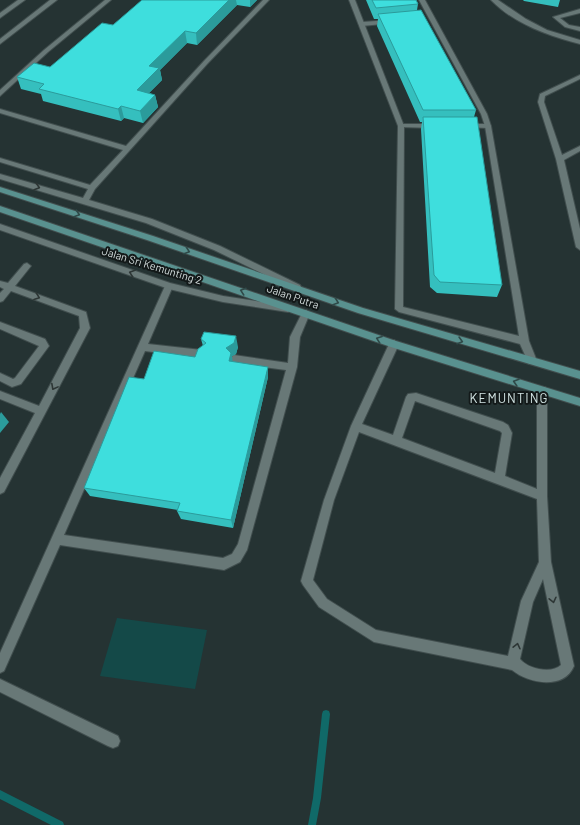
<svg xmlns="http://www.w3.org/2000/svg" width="580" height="825" font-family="Barlow,sans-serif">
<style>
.green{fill:#144948}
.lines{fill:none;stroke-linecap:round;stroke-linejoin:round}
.stream{fill:#106968;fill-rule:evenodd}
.lane-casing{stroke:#414e4e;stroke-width:2}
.street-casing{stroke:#414e4e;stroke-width:2}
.secondary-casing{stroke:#414e4e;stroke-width:2}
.lane{fill:#687877;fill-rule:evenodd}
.street{fill:#687877;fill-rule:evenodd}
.secondary{fill:#59918f;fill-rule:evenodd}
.wall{fill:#35bfbe}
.shaded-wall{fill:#2b9b9b}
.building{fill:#3ededd;stroke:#2b9b9b}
.oneway{stroke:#2d3635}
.oneway2{stroke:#2f4948}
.labels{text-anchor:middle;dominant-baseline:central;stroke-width:4;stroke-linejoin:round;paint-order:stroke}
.street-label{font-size:11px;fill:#d6dfdf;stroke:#131919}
.quarter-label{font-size:13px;letter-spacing:1px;fill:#d2e4e3;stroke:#131919}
</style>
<rect width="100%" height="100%" fill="#253333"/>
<polygon class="green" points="117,618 207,630 195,689 100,676"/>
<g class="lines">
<g class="stream">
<polygon points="326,710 329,711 330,714 321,798 316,825 308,825 313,798 322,714 323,711"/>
<polygon points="0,790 63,822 64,825 51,825 0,799"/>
</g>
<defs>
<g id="lane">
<polygon points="18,0 25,0 0,18 0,13"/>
<path d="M491,0H498L526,19L547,30L580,40V44C549,36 514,24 491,0Z"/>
<polygon points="580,9 580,13 560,18 569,25 580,27 580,31 565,27 553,17"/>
<polygon points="391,20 393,21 393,23 362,26 359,24 362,22"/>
<polygon points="580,75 580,79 545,96 544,102 562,155 580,146 580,151 564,160 580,229 580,250 576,247 556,159 538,102 540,94"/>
<polygon points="401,124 434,124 437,126 434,128 399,127 399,125"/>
<polygon points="464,124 488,124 491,126 488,128 462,127 462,125"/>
<polygon points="27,263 31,266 15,286 86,312 90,328 4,492 0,494 0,478 35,413 0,399 0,391 39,406 80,328 79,316 11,291 3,301 0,302 0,293 4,289 0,287 0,281 8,283 24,264"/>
<polygon points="169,283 173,286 148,344 202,350 207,354 202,358 145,351 64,535 223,558 232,554 238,544 286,370 234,363 229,359 234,355 288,363 290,337 303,311 306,310 310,313 300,337 297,367 247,550 240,562 224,570 60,545 4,671 0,673 0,653 165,286"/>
<polygon points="0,322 45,339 49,346 21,384 12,387 0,381 0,373 13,379 15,378 39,346 0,329"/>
<path d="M394,340L399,344L362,424L393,435L406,397L408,394L416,393L503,422L508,425L512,433L505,476L537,489V390L539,387H545L547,390V496L551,562L574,666C564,690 529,684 512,670L374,642L319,607L303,585L301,581L324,500L351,426L389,344ZM415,401L500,431L502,433L495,473L402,438ZM359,432L537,499L539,562L521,601L508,656L376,630L327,599L313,580L334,500ZM543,579L561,665C552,674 528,669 520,659L533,602Z"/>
<polygon points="0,679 118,736 120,741 118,746 113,748 108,746 0,692"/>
</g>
<g id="street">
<polygon points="50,0 57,0 0,44 0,39"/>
<polygon points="105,0 111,0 48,52 0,96 0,90 44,50"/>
<polygon points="263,0 269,0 208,63 95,189 89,200 152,219 220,246 300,285 301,287 300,289 294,289 214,250 146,223 0,179 0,174 83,198 88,189 0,162 0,158 90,185 123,150 0,113 0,109 126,146 204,61"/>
<polygon points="349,0 355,0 404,126 403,307 519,336 485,126 481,114 419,0 425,0 487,114 491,126 529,341 537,361 535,364 529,364 520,344 399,312 395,309 398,126"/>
<polygon points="0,224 170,283 223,296 288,306 292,309 288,312 223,302 169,289 0,230"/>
</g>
<g id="secondary">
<polygon points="0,187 153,236 363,308 580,371 580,379 358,313 147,240 0,192"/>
<polygon points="0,206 396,341 580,398 580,406 391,347 0,212"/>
</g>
</defs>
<use href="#lane" class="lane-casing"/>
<use href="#street" class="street-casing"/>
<use href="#secondary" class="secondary-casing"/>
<use href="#lane" class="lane"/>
<use href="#street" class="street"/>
<use href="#secondary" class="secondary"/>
</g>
<g class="wall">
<polygon points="142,0 257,0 250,7 237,5 197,45 187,43 160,70 162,80 149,93 155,95 158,107 143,123 124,118 121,121 43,101 41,94 21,89 17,77 50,67 113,25"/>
<polygon points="366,0 416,0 418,4 417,10 476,110 474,117 502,285 497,297 437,293 430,287 421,129 422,122 420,122 377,26 378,19 374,19"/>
<polygon points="523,0 560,0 558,7 524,1"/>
<polygon points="201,339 238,347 236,354 232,356 232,362 268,377 233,528 181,519 177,511 178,510 90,496 84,488 144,379 195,357 203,346"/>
</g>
<g class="shaded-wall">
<polygon points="229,0 236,0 237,5 197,45 196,33"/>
<polygon points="250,0 257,0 250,7"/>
<polygon points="185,31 187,43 160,70 162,80 140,102 137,90 149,66"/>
<polygon points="155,95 158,107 143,123 140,111"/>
<polygon points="121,106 124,118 121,121 118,109"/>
<polygon points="236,336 238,347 236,354 232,356 233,364 229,361 226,348"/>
<polygon points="268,367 268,377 233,528 231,520"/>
<polygon points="1,412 9,422 0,433 0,414"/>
</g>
<g class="building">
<polygon points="142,0 229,0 196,33 185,31 149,66 159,68 137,90 155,95 140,111 121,106 118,109 39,89 44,84 17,77 34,63 50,67 102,23 113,25"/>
<polygon points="372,0 416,0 418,4 376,8"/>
<polygon points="421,10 476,110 423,110 378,14"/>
<polygon points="423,117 477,117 502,285 440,282 434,275"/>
<polygon points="204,332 236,336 234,343 226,348 231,353 229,361 268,367 231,520 177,511 180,503 84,488 129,377 144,379 154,351 195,357 198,349 206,343 201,339"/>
</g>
<defs><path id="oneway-chevron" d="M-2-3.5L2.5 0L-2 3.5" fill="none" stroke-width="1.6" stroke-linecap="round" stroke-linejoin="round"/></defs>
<g class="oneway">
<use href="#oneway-chevron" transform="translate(37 187) rotate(16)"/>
<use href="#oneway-chevron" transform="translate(132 273) rotate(-161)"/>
<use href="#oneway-chevron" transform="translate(37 297) rotate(20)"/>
<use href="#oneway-chevron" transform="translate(54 387) rotate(118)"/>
<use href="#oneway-chevron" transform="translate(553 600) rotate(77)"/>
<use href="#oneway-chevron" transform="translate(517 646) rotate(-77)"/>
</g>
<g class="oneway2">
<use href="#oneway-chevron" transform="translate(77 214) rotate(18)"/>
<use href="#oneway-chevron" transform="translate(187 251) rotate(19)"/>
<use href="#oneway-chevron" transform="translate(243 291) rotate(-161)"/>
<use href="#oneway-chevron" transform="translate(336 302) rotate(19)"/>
<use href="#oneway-chevron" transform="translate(379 339) rotate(-160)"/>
<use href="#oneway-chevron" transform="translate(460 341) rotate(16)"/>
<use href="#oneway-chevron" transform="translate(516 382) rotate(-163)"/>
</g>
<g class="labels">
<g class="street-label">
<text transform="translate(152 265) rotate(17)">Jalan Sri Kemunting 2</text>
<text transform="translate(293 296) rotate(19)">Jalan Putra</text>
</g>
<g class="quarter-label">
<text x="509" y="398">KEMUNTING</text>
</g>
</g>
</svg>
